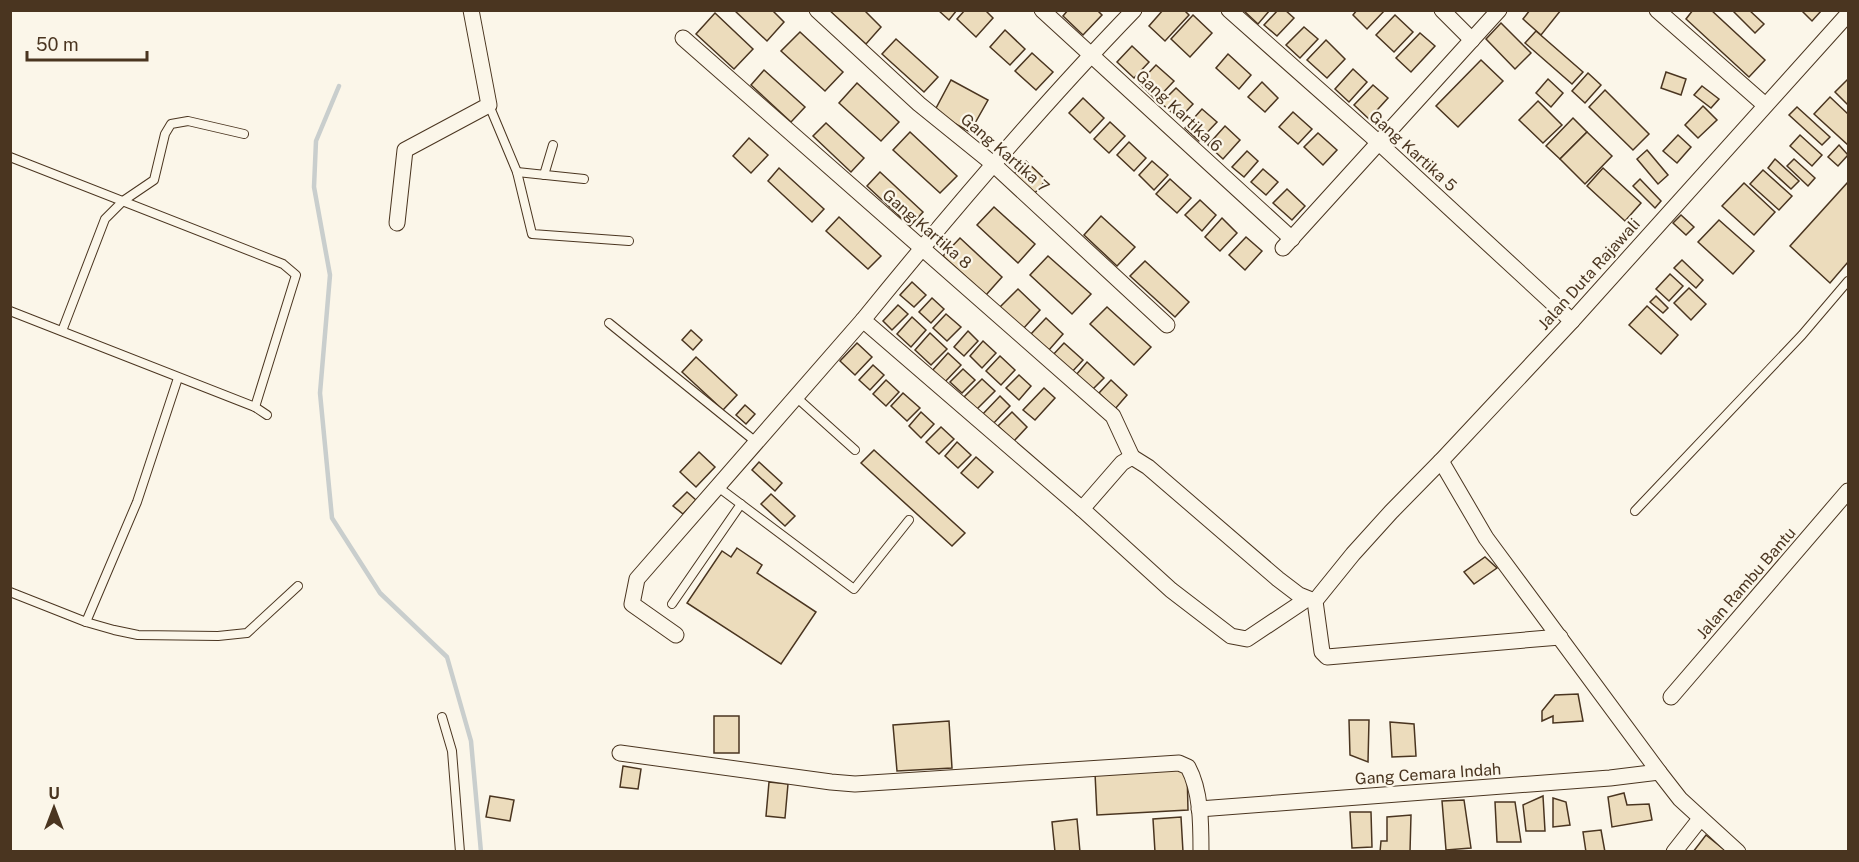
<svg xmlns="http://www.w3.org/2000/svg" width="1859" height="862" font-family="'Public Sans',sans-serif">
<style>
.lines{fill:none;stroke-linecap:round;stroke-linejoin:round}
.stream{stroke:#c9cecd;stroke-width:4.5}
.building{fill:#ecdcbc;stroke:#4a3520;stroke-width:1.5}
.lane-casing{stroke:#4a3520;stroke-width:10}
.street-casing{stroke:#4a3520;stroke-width:17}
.lane{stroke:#fbf6e9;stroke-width:8}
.street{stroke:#fbf6e9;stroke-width:15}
.labels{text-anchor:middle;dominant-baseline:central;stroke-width:4.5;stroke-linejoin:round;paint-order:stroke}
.street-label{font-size:16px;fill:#4a3520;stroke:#fbf6e9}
</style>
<rect width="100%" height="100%" fill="#fbf6e9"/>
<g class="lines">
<polyline class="stream" points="339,86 316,141 314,187 330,275 320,393 332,518 380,593 447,657 471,741 481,852"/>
</g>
<g class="building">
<polygon points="734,10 772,10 784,22 767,41"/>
<polygon points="829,10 864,10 881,27 866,44"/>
<polygon points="938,10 957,10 949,20"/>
<polygon points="965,10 985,10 993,18 976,37 957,19"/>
<polygon points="1068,10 1097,10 1102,15 1083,35 1063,16"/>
<polygon points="1163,10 1184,10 1189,15 1165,41 1149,26"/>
<polygon points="1243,10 1270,10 1258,24"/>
<polygon points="1278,10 1285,10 1294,18 1277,36 1264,25"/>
<polygon points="1357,10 1385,10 1367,29 1353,15"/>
<polygon points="1530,10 1561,10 1541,35 1523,19"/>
<polygon points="1693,10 1711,10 1765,60 1749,77 1686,19"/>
<polygon points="1732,10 1749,10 1764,24 1755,33"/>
<polygon points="1801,10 1822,10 1812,21"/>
<polygon points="715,13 753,49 734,69 696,34"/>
<polygon points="1193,15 1212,33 1190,57 1171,39"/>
<polygon points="1395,15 1413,32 1394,52 1376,35"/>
<polygon points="1501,23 1531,53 1515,69 1486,39"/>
<polygon points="1304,27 1318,39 1300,58 1286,45"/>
<polygon points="1005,30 1025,49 1010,65 990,47"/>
<polygon points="1536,31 1583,72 1572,84 1525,43"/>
<polygon points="800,32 843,72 825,91 781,51"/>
<polygon points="1420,33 1435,46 1411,72 1396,58"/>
<polygon points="896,39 938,77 924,92 882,54"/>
<polygon points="1326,40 1345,59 1327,78 1307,60"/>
<polygon points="1132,46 1149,62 1134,78 1117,62"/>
<polygon points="1032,53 1053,72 1036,90 1015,71"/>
<polygon points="1228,54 1251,75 1239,89 1216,68"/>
<polygon points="1481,60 1503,81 1458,127 1436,106"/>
<polygon points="1156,65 1174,81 1156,100 1139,83"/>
<polygon points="1353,69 1367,82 1349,102 1335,89"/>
<polygon points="764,70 805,107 791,122 751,85"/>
<polygon points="1666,72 1686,79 1681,95 1661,88"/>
<polygon points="1588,73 1601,85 1585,103 1572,91"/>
<polygon points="1548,79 1563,93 1551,107 1536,93"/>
<polygon points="951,80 988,100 970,132 934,112"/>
<polygon points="1847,80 1848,81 1848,105 1835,92"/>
<polygon points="1262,82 1278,98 1265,112 1248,97"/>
<polygon points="857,83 899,122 881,141 839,103"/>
<polygon points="1373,85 1388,98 1369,119 1354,105"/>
<polygon points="1702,86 1719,99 1711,108 1694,95"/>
<polygon points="1176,88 1193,104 1179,119 1161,103"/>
<polygon points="1605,90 1649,134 1633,150 1589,107"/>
<polygon points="1830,97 1848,114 1848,145 1814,114"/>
<polygon points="1083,98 1104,118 1090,133 1069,113"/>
<polygon points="1538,101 1562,125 1543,143 1519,120"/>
<polygon points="1703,106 1717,120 1698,138 1685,125"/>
<polygon points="1797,107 1830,137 1822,145 1789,115"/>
<polygon points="1202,109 1217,122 1199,141 1185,128"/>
<polygon points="1293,112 1312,129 1298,144 1279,127"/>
<polygon points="1573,118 1587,132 1560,159 1546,146"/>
<polygon points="1110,122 1125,136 1109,153 1094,139"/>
<polygon points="826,123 864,158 851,172 813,136"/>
<polygon points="1225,126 1240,140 1223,159 1208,145"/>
<polygon points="910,132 957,176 940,193 893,150"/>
<polygon points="1587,132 1612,156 1585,184 1560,159"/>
<polygon points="1318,133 1337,150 1323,165 1304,147"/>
<polygon points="1678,135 1691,147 1677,163 1663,151"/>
<polygon points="1800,135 1822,155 1812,166 1790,146"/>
<polygon points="749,138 768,155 751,173 733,156"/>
<polygon points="1129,142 1146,158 1134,171 1117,155"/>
<polygon points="1839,145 1848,155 1838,166 1828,157"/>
<polygon points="1647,150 1668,175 1658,184 1637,159"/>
<polygon points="1247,151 1258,161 1244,177 1232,167"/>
<polygon points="1775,159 1799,181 1791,189 1768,168"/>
<polygon points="1794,159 1815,178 1808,186 1787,166"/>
<polygon points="1026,161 1046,180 1034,194 1013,175"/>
<polygon points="1152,161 1168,175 1154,190 1139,175"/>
<polygon points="779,168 824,209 812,222 768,181"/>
<polygon points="1603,168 1641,203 1625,221 1587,186"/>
<polygon points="1263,169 1278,182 1266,195 1251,182"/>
<polygon points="1763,170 1792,196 1779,210 1750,184"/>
<polygon points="880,172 923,212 910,226 867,186"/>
<polygon points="1170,179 1191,198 1177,213 1156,194"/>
<polygon points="1640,179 1661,201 1655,208 1633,186"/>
<polygon points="1848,182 1848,262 1830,283 1790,246"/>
<polygon points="1744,183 1775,212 1754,235 1722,206"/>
<polygon points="1287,189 1305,206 1292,220 1273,203"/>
<polygon points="1200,200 1216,215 1202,231 1185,215"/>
<polygon points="994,207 1035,244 1018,263 977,225"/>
<polygon points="1681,215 1694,227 1686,235 1673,223"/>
<polygon points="1101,216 1135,247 1117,266 1084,235"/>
<polygon points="839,217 881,256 868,269 826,231"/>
<polygon points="1222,218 1237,233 1220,251 1205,237"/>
<polygon points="1719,220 1754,251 1733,274 1698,242"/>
<polygon points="1246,237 1262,251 1245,270 1229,255"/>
<polygon points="960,238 1002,277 986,295 943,256"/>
<polygon points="1048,256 1091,294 1072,314 1030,275"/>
<polygon points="1682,260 1703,280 1696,288 1674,268"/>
<polygon points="1145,261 1189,302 1175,317 1130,276"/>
<polygon points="1670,274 1683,286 1669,301 1656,289"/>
<polygon points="912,282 926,295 914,307 900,295"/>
<polygon points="1689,288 1706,304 1691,320 1674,303"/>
<polygon points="1018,289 1040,310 1023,329 1000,307"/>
<polygon points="1656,296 1668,308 1663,313 1650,302"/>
<polygon points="932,298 944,309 931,323 919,312"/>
<polygon points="898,305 908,314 892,330 883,321"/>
<polygon points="1647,306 1678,335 1661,354 1629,325"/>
<polygon points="1107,307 1151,347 1134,365 1090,324"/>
<polygon points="946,314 961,327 947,341 933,328"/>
<polygon points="912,317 926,330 911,347 897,334"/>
<polygon points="1046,318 1063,334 1049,350 1031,334"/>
<polygon points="691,330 702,340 693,350 682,340"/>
<polygon points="968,331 978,341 964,356 954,347"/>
<polygon points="930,333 947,349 931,365 915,350"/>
<polygon points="983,341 996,353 982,368 970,356"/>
<polygon points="857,343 872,357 855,375 840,361"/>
<polygon points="1064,343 1083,360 1071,373 1052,356"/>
<polygon points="948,353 961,365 943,384 931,372"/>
<polygon points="1000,356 1015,370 1001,385 986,371"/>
<polygon points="696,357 737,395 723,410 682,372"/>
<polygon points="1087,362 1104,378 1092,390 1076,375"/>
<polygon points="873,365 884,375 870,390 859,380"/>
<polygon points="963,369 975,380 962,393 950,382"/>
<polygon points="1019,375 1031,386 1019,400 1006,388"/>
<polygon points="982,379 995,391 977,409 964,397"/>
<polygon points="886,380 899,392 886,406 873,394"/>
<polygon points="1111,380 1127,395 1115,409 1099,393"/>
<polygon points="1044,388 1055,398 1035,420 1023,410"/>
<polygon points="903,393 920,408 907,421 891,406"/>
<polygon points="1000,396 1010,406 991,426 981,416"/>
<polygon points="745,405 755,414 746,424 736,415"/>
<polygon points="921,412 934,424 921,438 909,426"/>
<polygon points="1012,412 1027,427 1014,441 998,426"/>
<polygon points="941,427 954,439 939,454 926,442"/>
<polygon points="957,442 971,455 958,468 945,456"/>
<polygon points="874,450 965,533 952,546 861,463"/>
<polygon points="699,452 715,467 696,487 680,472"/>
<polygon points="976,457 993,472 978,488 961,473"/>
<polygon points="759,462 782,483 775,491 752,470"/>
<polygon points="687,492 696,500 683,514 673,506"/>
<polygon points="771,494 795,516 785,526 761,504"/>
<polygon points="737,548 762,565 757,573 816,612 781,664 687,603 722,551 731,557"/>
<polygon points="1485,557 1497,568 1474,584 1464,572"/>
<polygon points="1578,694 1583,721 1553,723 1553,716 1542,721 1542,711 1555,695"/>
<rect x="714" y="716" width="25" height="37"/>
<polygon points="1349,720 1369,720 1368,762 1350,755"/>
<polygon points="949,721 952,768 897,771 893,725"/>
<polygon points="1390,722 1414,724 1416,756 1392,757"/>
<polygon points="623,766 641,769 638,789 620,787"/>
<polygon points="1187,769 1188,810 1097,815 1095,773"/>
<polygon points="769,782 788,784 785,818 766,816"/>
<polygon points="1624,793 1627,805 1649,804 1652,820 1612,827 1608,797"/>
<polygon points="490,796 514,800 510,821 486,817"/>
<polygon points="1543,796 1545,831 1526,831 1523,805"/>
<polygon points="1553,798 1566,802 1570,825 1553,827"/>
<polygon points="1464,800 1471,848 1446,850 1442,801"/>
<polygon points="1495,802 1515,802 1521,842 1497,842"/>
<polygon points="1350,812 1371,812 1372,847 1352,848"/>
<polygon points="1411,815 1410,852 1380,852 1381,841 1387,841 1387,817"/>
<polygon points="1181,817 1183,852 1155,852 1153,819"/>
<polygon points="1077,819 1080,852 1055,852 1052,822"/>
<polygon points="1601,830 1605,852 1586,852 1583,832"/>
<polygon points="1706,835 1727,852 1693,852"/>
</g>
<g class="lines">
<defs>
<g id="lane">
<polyline points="489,105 517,172 532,234 629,241"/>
<polyline points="10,157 283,264 296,275 255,407"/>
<polyline points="517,172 584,179"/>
<polyline points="544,175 553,145"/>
<polyline points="10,311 255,407 267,415"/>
<polyline points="609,323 756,442"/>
<polyline points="62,331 105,219 123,201 154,180 165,134 171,124 188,121 244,134"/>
<polyline points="796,397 855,450"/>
<polyline points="718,487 854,589 909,520"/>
<polyline points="1635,511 1802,335 1848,281"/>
<polyline points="10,592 86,622 114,630 138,635 218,636 247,633 298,586"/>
<polyline points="672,604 741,504"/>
<polyline points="86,622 137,502 178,378"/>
<polyline points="442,717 452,751 460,852"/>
</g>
<g id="street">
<polyline points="817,10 919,104 992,163 1167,325"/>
<polyline points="1042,10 1292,239"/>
<path d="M1134,10C1038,109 950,213 863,320L1082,509L1171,590L1231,636L1247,639L1307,599"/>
<polyline points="1229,10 1378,142 1572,321"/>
<polyline points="1442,10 1472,40"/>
<polyline points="1657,10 1765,105"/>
<polyline points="683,38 1113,416 1132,457"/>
<polyline points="397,223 405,150 489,105 471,10"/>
<polyline points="1283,248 1499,10"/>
<polyline points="1441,461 1486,538 1659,772 1680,799 1738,852"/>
<polyline points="1082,509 1122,463 1132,457 1148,467 1278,579 1299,595 1314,601"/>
<polyline points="676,635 632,604 637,579 863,320"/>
<polyline points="1560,637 1327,657 1322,652 1315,601 1353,554 1391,512 1441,461 1572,321 1848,14"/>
<polyline points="1671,697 1848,491"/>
<path d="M620,753L831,782L855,784L1179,763L1188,767C1201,791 1201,824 1201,852"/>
<polyline points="1199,809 1610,778 1659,772"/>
<polyline points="1674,852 1700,819"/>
</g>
</defs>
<use href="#lane" class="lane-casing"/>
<use href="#street" class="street-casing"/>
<use href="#lane" class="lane"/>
<use href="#street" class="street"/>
</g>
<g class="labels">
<g class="street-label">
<text transform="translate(1179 111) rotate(43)">Gang Kartika 6</text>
<text transform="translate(1413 151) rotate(42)">Gang Kartika 5</text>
<text transform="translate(1005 153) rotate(41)">Gang Kartika 7</text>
<text transform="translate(927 229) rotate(41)">Gang Kartika 8</text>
<text transform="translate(1589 274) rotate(-48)">Jalan Duta Rajawali</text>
<text transform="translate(1746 583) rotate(-49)">Jalan Rambu Bantu</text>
<text transform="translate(1428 774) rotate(-4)">Gang Cemara Indah</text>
</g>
</g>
<rect width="1859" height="862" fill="none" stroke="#4a3520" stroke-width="24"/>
<g transform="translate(54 808)" stroke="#fbf6e9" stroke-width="4.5" paint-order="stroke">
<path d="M0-4.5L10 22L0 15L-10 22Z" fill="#4a3520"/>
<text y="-9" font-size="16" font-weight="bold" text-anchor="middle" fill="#4a3520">U</text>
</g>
<path d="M27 51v9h120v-9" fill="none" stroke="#4a3520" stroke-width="3"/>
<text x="36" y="51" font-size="18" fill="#4a3520" stroke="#fbf6e9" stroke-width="4.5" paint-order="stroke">50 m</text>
</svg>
